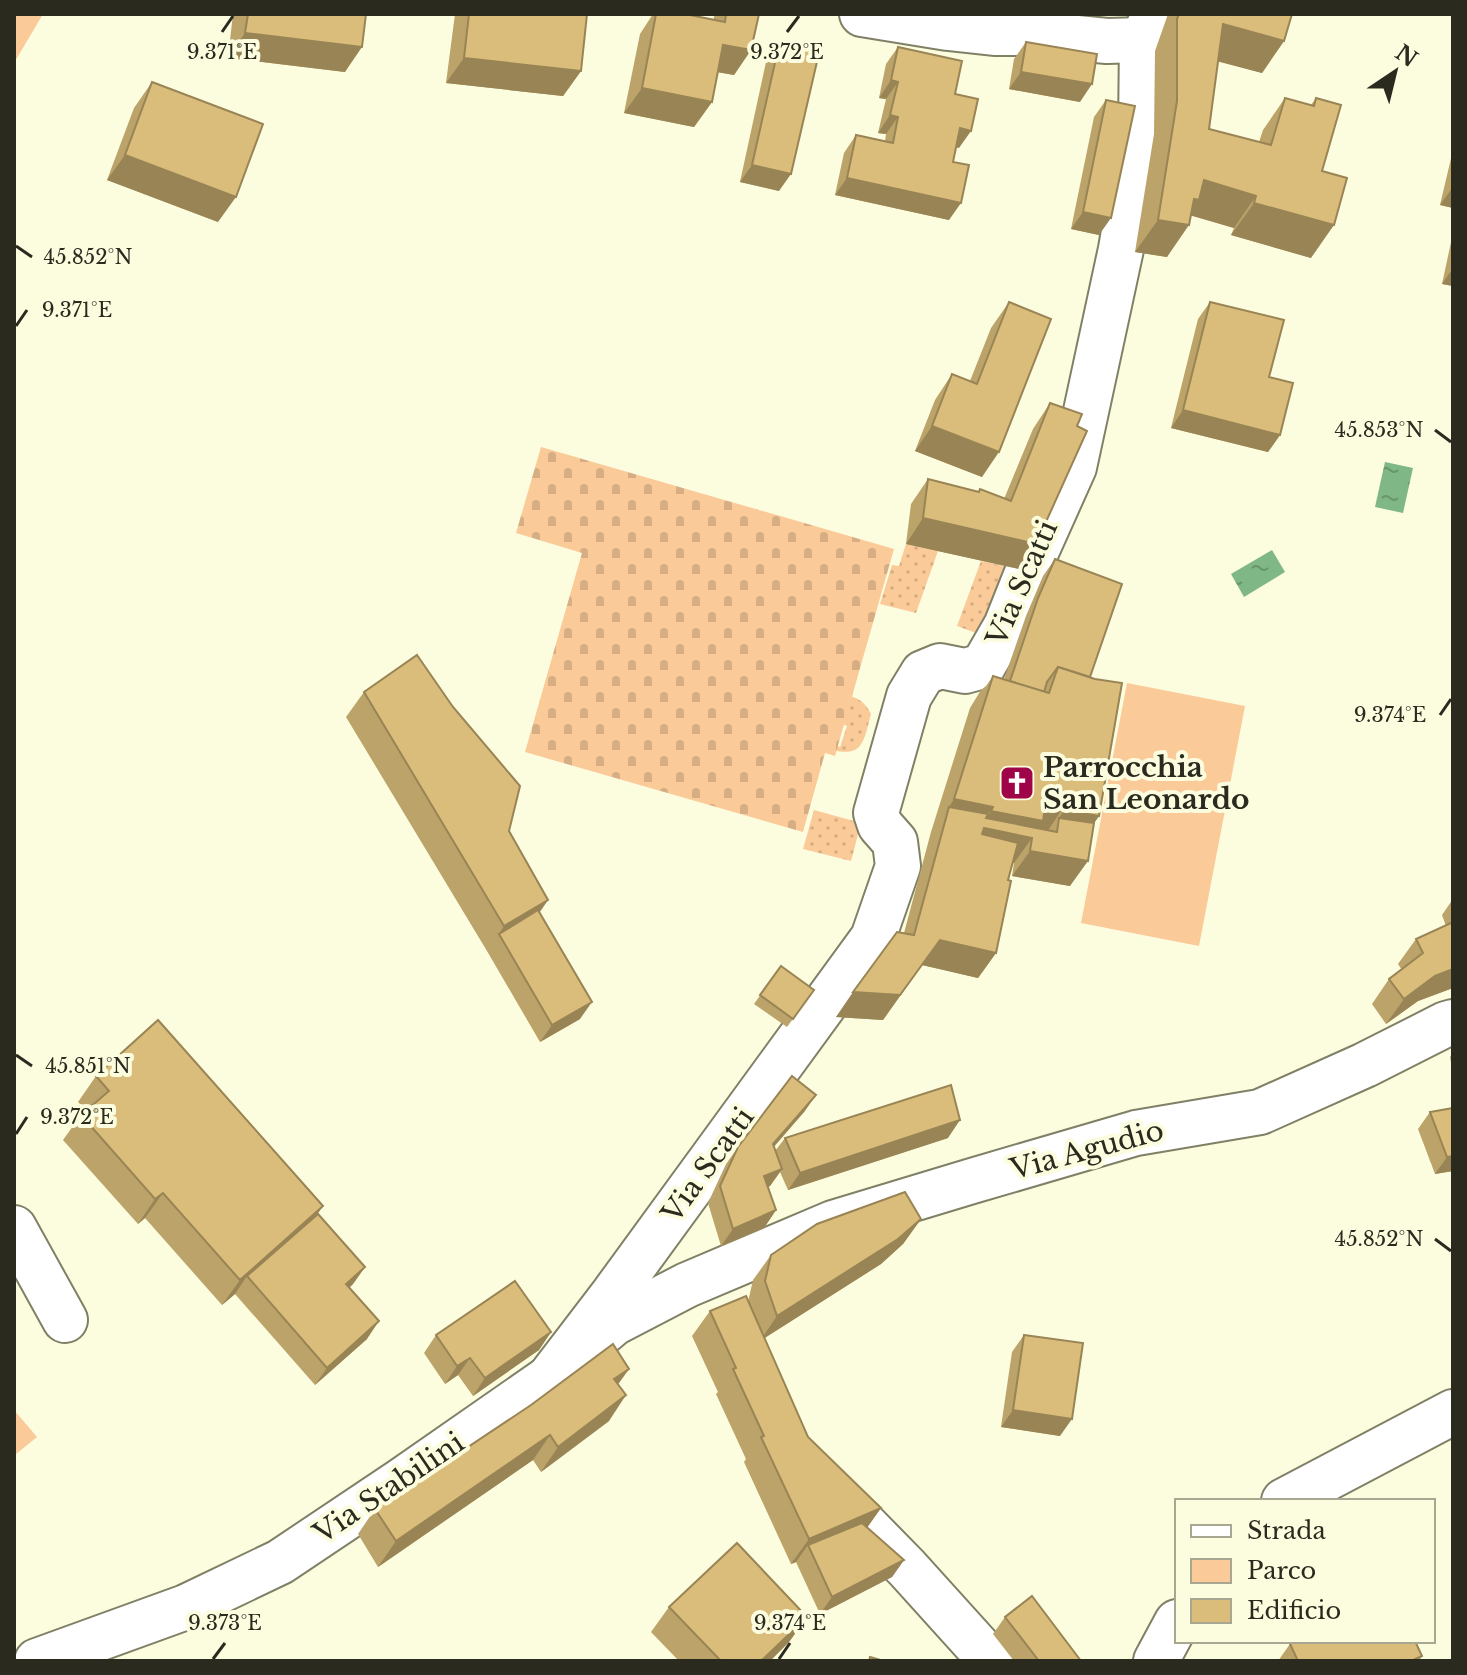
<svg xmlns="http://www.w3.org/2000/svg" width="1467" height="1675" font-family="'Libre Baskerville',serif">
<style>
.grass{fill:url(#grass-dots)}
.cemetery{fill:url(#cemetery-stones)}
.park{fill:#fbca99}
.water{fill:url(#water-ripples)}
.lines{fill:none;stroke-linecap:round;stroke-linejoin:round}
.minor-casing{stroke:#808066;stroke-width:48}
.minor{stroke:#fff;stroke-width:44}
.wall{fill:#bba369}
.shaded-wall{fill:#998455}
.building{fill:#dabd7a;stroke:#998455;stroke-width:2}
.ticks{fill:none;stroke:#2a2a1f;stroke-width:3}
.labels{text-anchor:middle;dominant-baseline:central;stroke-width:8;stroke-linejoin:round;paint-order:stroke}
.street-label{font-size:28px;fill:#2a2a1f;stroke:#fcfcdf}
.poi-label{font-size:28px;font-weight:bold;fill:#2a2a1f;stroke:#fcfcdf;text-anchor:start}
.ticks-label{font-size:20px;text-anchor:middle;fill:#2a2a1f;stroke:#fcfcdf;stroke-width:8;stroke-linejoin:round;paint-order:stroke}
</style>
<defs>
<pattern id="grass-dots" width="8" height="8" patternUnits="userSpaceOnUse" patternTransform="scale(2)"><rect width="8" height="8" fill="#fbca99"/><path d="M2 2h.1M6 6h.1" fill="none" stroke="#d7ae83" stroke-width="1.8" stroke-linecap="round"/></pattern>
<pattern id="cemetery-stones" width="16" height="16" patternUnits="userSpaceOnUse" patternTransform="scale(2)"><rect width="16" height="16" fill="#fbca99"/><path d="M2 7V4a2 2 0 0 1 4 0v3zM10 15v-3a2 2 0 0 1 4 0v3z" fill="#d7ae83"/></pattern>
<pattern id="water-ripples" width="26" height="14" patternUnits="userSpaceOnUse" patternTransform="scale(2)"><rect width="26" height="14" fill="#7fb786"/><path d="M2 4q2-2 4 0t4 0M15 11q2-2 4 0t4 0" fill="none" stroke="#68956d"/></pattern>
</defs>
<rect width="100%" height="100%" fill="#fcfcdf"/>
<g class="grass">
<polygon points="906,544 938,551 916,613 880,604 892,565 899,566"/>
<polygon points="981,561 1019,569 987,637 957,626"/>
<path d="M850,696C861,699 866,704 871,714C864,739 864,758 833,750L834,745L840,747L847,726L841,723Z"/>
<polygon points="814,810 861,823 851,861 803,849"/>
</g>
<polygon class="cemetery" points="541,447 894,549 835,756 825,753 803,832 525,752 582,553 516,533"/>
<g class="park">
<polygon points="14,14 43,14 14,63"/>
<polygon points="1127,683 1245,706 1199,946 1081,923"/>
<polygon points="14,1410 37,1437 16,1454 14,1451"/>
</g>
<g class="water">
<polygon points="1385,462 1413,468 1403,513 1375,507"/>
<polygon points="1272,550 1285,572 1244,597 1231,574"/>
</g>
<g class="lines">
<defs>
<g id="minor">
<polyline points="862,14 948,28 994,33 1026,33 1107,41 1142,40"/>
<polyline points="14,1228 65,1320"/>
<polyline points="549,1378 614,1293 873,938 898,866 895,842 880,825 876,813 909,696 923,673 940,666 965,671 983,666 1006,626 1031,563 1074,467 1121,249 1141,129 1142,40 1155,14"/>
<polyline points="1284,1501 1453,1412"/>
<polyline points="860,1520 907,1568 991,1661"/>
<polyline points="37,1661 186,1607 280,1562 401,1481 549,1378 614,1323 687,1285 833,1223 972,1181 1136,1133 1260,1112 1365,1065 1446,1024 1453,1022"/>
<polyline points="1156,1661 1177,1622"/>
</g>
</defs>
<use href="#minor" class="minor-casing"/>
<use href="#minor" class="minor"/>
</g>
<g class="wall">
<polygon points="233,14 366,14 345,72 228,58"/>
<polygon points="455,14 587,14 581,71 563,96 446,83"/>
<polygon points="653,14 685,14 713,20 715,14 759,14 751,50 734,75 718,72 712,102 694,127 624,113 640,34"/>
<polygon points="1168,14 1292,14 1284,41 1262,73 1218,61 1209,129 1259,142 1263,130 1285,98 1311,105 1316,98 1322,171 1311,258 1231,235 1234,228 1191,215 1167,257 1135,252 1154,134 1155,51"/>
<polygon points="1026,42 1080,102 1009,89 1014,59"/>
<polygon points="779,45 779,191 740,182 766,62"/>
<polygon points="898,47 955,94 959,148 956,147 953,162 949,220 835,195 844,153 856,135 885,141 886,134 878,133 886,99 879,98 886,64"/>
<polygon points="152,82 218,222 107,180 134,108"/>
<polygon points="1106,100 1099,235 1071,229 1094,117"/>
<polygon points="1453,150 1453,208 1440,205"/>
<polygon points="1453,233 1453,286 1442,284"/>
<polygon points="1009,302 982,477 915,451 935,400 952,374 970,381 991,328"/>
<polygon points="1210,302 1269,377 1280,435 1268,452 1171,428 1198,319"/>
<polygon points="1050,403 1036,544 1019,569 906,544 911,504 928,479 978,492 980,489 1004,499 1033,429"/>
<polygon points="1055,559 1090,677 1099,816 1094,823 1070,886 1012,876 1014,863 1013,863 1008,880 996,953 978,978 922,965 883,1020 836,1017 904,933 931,832 970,708 981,690 986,686 993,676 1004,679 1026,616 1043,576"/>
<polygon points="364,692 509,831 548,900 539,912 580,1019 540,1042 487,951 346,717"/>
<polygon points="1453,899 1453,988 1418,1001 1386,1024 1372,1004 1389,979 1402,970 1398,964 1416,939 1446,926 1442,915"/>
<polygon points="781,966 814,990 787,1027 754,1004"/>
<polygon points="1453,1053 1453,1073 1450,1057"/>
<polygon points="96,1076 318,1214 365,1267 353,1284 349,1288 367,1339 315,1385 235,1294 222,1305 145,1218 138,1224 63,1140 81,1115 86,1110 78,1102"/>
<polygon points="816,1095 804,1112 774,1147 775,1151 785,1138 948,1138 788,1190 780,1172 770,1186 768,1187 776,1210 764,1228 721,1246 708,1203 726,1164 738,1147"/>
<polygon points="1453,1108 1453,1171 1435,1174 1418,1129 1430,1112"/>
<polygon points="921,1219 903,1244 881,1264 764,1338 808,1437 881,1508 867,1528 904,1560 892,1577 820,1614 796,1562 791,1564 744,1462 746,1459 716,1394 718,1392 692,1336 710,1311 748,1302 753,1280 771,1255"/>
<polygon points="551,1332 539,1350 473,1396 458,1375 445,1384 424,1353 436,1335"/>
<polygon points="1024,1335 1060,1436 1001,1427 1012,1352"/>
<polygon points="629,1369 618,1384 609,1421 541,1472 533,1460 378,1567 358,1534 375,1509"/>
<polygon points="669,1607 807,1617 789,1642 770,1661 679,1661 651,1632"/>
<polygon points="1005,1617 1081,1661 1014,1661 993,1634"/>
<polygon points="1290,1644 1422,1656 1419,1661 1278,1661"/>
</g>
<g class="shaded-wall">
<polygon points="1223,24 1284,41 1262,73 1201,57"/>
<polygon points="245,33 362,47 345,72 228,58"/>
<polygon points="723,45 751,50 734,75 705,70"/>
<polygon points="464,58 581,71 563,96 446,83"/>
<polygon points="1021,72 1092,84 1080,102 1009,89"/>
<polygon points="891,80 898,82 886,99 879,98"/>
<polygon points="642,88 712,102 694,127 624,113"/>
<polygon points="890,115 898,117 886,134 878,133"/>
<polygon points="960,128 971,131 959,148 948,145"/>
<polygon points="125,155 236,197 218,222 107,180"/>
<polygon points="752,165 791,174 779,191 740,182"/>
<polygon points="847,178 961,203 949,220 835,195"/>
<polygon points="1204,180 1256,196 1234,228 1189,215 1189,225 1167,257 1135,252 1158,220"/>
<polygon points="1453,187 1453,208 1440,205"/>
<polygon points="1254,203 1334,225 1311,258 1231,235"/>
<polygon points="1083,212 1111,218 1099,235 1071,229"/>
<polygon points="1453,268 1453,286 1442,284"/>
<polygon points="1183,410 1280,435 1268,452 1171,428"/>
<polygon points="932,426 999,452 982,477 915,451"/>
<polygon points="923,518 1036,544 1019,569 906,544"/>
<polygon points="954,799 993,807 970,839 949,807"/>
<polygon points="1046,802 1065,805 1043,838 1032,838 1014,863 966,853 969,843 991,811"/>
<polygon points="1064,810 1099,816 1077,848 1057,832 1059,818"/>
<polygon points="1030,851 1088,861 1070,886 1012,876"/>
<polygon points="548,900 531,925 499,934 504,926"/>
<polygon points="940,940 996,953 978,978 922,965 883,1020 836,1017 853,992"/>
<polygon points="1453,969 1453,988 1418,1001 1386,1024 1404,999 1435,976"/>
<polygon points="592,1002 580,1019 540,1042 552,1025"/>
<polygon points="816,1095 804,1112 761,1161 773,1144"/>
<polygon points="960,1120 948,1138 788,1190 800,1173"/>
<polygon points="1453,1156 1453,1171 1435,1174 1447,1157"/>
<polygon points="782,1169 770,1186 752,1193 764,1176"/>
<polygon points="163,1193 145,1218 138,1224 155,1199"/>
<polygon points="323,1206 306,1231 247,1276 235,1294 222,1305 240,1280"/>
<polygon points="776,1210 764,1228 721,1246 733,1229"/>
<polygon points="921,1219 903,1244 881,1264 760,1341 777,1316"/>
<polygon points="365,1267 353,1284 334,1302 346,1284"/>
<polygon points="379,1321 367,1339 315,1385 327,1368"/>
<polygon points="551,1332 539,1350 473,1396 485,1378"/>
<polygon points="470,1358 458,1375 445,1384 457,1366"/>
<polygon points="629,1369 611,1394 614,1379"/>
<polygon points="626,1395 609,1421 541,1472 558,1447"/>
<polygon points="1013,1410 1072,1419 1060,1436 1001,1427"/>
<polygon points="550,1435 533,1460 378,1567 396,1541"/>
<polygon points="881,1508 863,1533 808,1545 796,1562 791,1564 809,1539"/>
<polygon points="904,1560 892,1577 820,1614 832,1597"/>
<polygon points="807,1617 789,1642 770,1661 761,1661"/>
</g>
<g class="building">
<polygon points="248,14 366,14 362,47 245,33"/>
<polygon points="469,14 587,14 581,71 464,58"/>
<polygon points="656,14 685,14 725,22 726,14 759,14 751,50 723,45 712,102 642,88"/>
<polygon points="1179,14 1292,14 1284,41 1223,24 1209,129 1271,145 1285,98 1314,106 1316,98 1341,105 1322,171 1347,178 1334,225 1254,203 1256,196 1204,180 1199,200 1194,199 1189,225 1158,220 1177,101 1177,19"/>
<polygon points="1026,42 1097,54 1092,84 1021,72"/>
<polygon points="779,45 819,53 791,174 752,165"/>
<polygon points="898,47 962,61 955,94 978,99 971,131 960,128 953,162 969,165 961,203 847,178 856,135 893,143 898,117 890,115 898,82 891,80"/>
<polygon points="152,82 263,124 236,197 125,155"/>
<polygon points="1106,100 1135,106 1111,218 1083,212"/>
<polygon points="1009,302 1051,319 999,452 932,426 952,374 977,384"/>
<polygon points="1210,302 1284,320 1269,377 1293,383 1280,435 1183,410"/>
<polygon points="1050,403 1082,414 1077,426 1087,431 1036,544 923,518 928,479 979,492 980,489 1011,501"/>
<polygon points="1055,559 1122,584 1090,677 1058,667 1047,682 1044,692 1010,681 1038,598"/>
<polygon points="417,655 453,707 520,786 509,831 548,900 504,926 364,692"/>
<polygon points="1058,667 1095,679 1122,683 1099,816 1064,810 1065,805 1046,802 1043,821 991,811 993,807 954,799 993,676 1049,693"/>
<polygon points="949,807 988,814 986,818 1057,832 1059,818 1094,823 1088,861 1030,851 1032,838 984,828 982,834 1018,843 1008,880 1011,881 996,953 940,940 900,995 853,992 897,932 914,935"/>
<polygon points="538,910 592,1002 552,1025 499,934"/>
<polygon points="1453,922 1453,969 1435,976 1404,999 1389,979 1423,953 1416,939"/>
<polygon points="781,966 814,990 793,1019 760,995"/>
<polygon points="158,1020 323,1206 240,1280 163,1193 155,1199 81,1115 109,1091 96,1076"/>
<polygon points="792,1076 816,1095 773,1144 782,1169 764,1176 776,1210 733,1229 720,1186 738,1147"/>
<polygon points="951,1085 960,1120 800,1173 785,1138"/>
<polygon points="1453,1108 1453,1156 1447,1157 1430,1112"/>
<polygon points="905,1192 921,1219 898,1239 777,1316 765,1281 771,1255 817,1224"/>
<polygon points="318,1214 365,1267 346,1284 379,1321 327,1368 247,1276"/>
<polygon points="515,1281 551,1332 485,1378 470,1358 457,1366 436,1335"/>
<polygon points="746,1296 808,1437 881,1508 809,1539 761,1437 764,1436 733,1369 736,1368 710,1311"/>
<polygon points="1024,1335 1083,1343 1072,1419 1013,1410"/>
<polygon points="613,1344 629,1369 614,1379 626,1395 558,1447 550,1435 396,1541 375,1509 531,1405"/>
<polygon points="862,1523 904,1560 832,1597 808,1545"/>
<polygon points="737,1543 807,1617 761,1661 721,1661 669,1607"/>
<polygon points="1032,1596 1081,1661 1039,1661 1005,1617"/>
<polygon points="1297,1641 1415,1641 1422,1656 1411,1661 1298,1661 1290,1644"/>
<polygon points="870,1657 884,1661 869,1661"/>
</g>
<path class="ticks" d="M222,32L233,16M787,32L799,16M16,246L32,257M16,326L27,310M1435,430L1451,442M1440,715L1451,699M16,1055L32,1066M16,1134L27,1117M1435,1239L1451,1251M213,1659L225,1643M779,1659L790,1643"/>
<defs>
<symbol id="church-square" viewBox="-11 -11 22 22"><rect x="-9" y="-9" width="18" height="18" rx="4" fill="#9f0448" stroke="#fcfcdf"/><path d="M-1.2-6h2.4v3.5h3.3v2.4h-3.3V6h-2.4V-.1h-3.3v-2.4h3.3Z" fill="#fff"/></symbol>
</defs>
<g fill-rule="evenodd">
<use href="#church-square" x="997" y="763" width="40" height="40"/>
</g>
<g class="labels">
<g class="street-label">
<text transform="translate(1022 583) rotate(-66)">Via Scatti</text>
<text transform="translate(1087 1150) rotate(-15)">Via Agudio</text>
<text transform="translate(708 1165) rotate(-54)">Via Scatti</text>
<text transform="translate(389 1488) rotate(-34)">Via Stabilini</text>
</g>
<g class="poi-label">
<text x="1043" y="767">Parrocchia<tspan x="1043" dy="32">San Leonardo</tspan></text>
</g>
</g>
<g class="ticks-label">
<text x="222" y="59">9.371°E</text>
<text x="787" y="59">9.372°E</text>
<text x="88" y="264">45.852°N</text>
<text x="77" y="317">9.371°E</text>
<text x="1379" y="437">45.853°N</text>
<text x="1390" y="722">9.374°E</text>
<text x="88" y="1073">45.851°N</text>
<text x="77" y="1124">9.372°E</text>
<text x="1379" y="1246">45.852°N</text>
<text x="225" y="1630">9.373°E</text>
<text x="790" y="1630">9.374°E</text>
</g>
<rect width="1467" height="1675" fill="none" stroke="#2a2a1f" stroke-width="32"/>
<rect x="1175" y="1499" width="260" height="144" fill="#fcfcdf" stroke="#a8a892" stroke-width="2"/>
<rect x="1191" y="1525" width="40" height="12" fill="#ffffff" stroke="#a8a892" stroke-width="2"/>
<text x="1247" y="1539" font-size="24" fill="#2a2a1f">Strada</text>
<rect x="1191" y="1559" width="40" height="24" fill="#fbca99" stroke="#a8a892" stroke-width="2"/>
<text x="1247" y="1579" font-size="24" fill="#2a2a1f">Parco</text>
<rect x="1191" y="1599" width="40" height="24" fill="#dabd7a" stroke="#a8a892" stroke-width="2"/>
<text x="1247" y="1619" font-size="24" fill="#2a2a1f">Edificio</text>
<g transform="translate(1395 72) rotate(35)" stroke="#fcfcdf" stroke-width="6" paint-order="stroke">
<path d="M0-6L14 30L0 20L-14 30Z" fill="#2a2a1f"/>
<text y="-12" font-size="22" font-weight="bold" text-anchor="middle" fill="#2a2a1f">N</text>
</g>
</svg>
